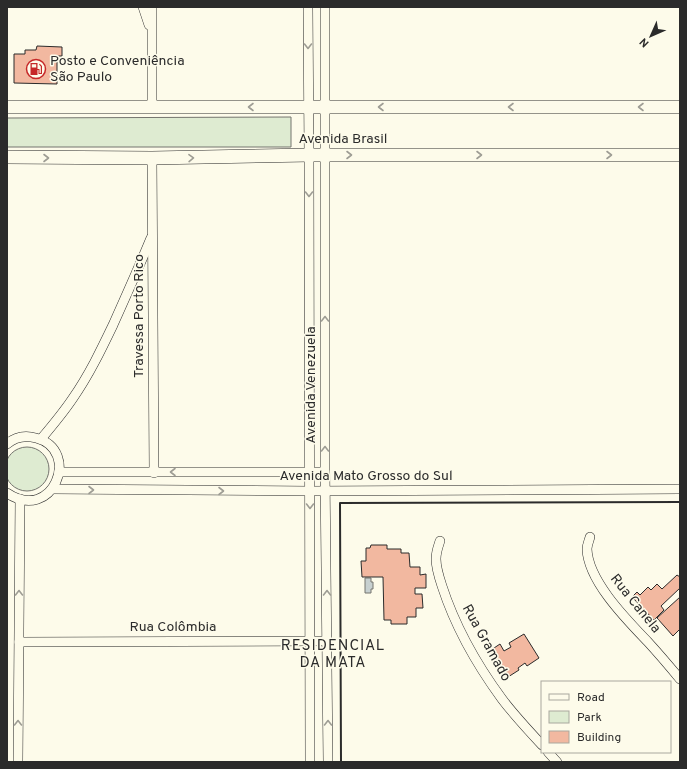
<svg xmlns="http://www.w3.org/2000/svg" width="687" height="769" font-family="Overpass,sans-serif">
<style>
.green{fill:#deebd1;stroke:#74746e}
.water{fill:#c7d0d0;stroke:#74746e}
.building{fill:#f2b8a0;stroke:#2b2b2b}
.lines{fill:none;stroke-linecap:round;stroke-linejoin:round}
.street-casing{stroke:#2b2b2b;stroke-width:10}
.secondary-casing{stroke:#2b2b2b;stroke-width:14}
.street{stroke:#fdfbea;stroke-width:9}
.secondary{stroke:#fdfbea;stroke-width:13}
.wall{stroke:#2b2b2b;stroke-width:2}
.oneway{stroke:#9e9d94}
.labels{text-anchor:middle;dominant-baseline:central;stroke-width:3;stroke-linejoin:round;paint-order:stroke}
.poi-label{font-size:14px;fill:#2b2b2b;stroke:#fdfbea;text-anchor:start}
.street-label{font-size:14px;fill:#2b2b2b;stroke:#fdfbea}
.neighbourhood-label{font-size:15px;letter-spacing:1px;fill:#2b2b2b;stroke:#fdfbea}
</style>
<rect width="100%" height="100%" fill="#fdfbea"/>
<g class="green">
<polygon points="291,117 291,147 7,147 7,118"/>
<circle cx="27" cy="469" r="22"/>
</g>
<polygon class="water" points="365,578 371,578 371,582 373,582 373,589 371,589 371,593 365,593"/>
<g class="building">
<polygon points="37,46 62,47 62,56 57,56 57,84 14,83 14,54 25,54 25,50 36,50"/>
<polygon points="371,545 387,545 387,549 401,549 401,553 409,553 410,567 420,567 420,575 426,574 426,588 415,588 415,594 422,594 423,608 416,608 416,617 407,617 407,624 391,624 391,620 384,620 383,577 362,577 361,561 366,561 366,548 370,548"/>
<polygon points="677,575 680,577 680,588 661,606 664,610 654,620 632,597 637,592 640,595 648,587 651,590 657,584 662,589"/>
<polygon points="680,597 680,629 673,636 657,618"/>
<polygon points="524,634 539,658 527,666 525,663 518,668 519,670 508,677 491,650 500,644 504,651 511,647 509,643"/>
</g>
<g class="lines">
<defs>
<g id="street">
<polyline points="143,7 149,25"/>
<polyline points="152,7 152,107"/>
<polyline points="308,7 309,155 310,762"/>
<polyline points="325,7 325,472 328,762"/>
<polyline points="152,158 154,473"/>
<path d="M41,439C52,426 63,413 73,398C89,375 101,350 113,325C126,296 139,267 151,238"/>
<path d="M7,444C15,437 25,435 36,438C82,450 53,524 7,493"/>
<polyline points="59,472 325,472"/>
<polyline points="52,489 310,491 680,489"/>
<path d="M590,537C589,541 587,545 587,549C588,581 627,620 648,642C659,654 670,667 680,679"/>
<path d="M440,541C438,547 436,552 436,559C436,568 439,577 442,586C455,626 477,665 502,699C514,715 528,730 542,745"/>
<polyline points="19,642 327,641"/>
<polyline points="548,752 557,762"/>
<polyline points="18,762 20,499"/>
</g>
<g id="secondary">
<polyline points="7,107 680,107"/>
<polyline points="7,157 152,158 309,155 680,155"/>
</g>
</defs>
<use href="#street" class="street-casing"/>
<use href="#secondary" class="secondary-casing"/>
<use href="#street" class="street"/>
<use href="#secondary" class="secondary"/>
<polyline class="wall" points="341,762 340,503 680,502"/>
</g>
<defs><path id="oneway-chevron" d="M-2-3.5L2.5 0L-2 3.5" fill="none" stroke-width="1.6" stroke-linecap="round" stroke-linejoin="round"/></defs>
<g class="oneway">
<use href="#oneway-chevron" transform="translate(308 46) rotate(90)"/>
<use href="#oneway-chevron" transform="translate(251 107) rotate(180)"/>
<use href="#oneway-chevron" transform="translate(381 107) rotate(180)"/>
<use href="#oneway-chevron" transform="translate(511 107) rotate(180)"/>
<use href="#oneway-chevron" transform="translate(641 107) rotate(180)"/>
<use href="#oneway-chevron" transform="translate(349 155)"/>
<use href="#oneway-chevron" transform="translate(479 155)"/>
<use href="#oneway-chevron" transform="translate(609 155)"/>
<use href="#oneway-chevron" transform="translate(46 158)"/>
<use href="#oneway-chevron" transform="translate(191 158) rotate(-1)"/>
<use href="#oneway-chevron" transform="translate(309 194) rotate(90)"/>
<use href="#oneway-chevron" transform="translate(325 319) rotate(-90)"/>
<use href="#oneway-chevron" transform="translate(325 449) rotate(-90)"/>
<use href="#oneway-chevron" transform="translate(173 472) rotate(180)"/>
<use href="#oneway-chevron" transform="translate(91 490)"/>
<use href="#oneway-chevron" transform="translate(221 491)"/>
<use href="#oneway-chevron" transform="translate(310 506) rotate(90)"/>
<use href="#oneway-chevron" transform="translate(19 593) rotate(-90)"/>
<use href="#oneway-chevron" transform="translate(327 593) rotate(-90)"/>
<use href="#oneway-chevron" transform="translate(18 723) rotate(-90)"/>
<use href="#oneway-chevron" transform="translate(328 723) rotate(-90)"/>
</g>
<defs>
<symbol id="fuel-ring" viewBox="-11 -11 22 22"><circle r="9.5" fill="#fdfbea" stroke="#c62828" stroke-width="1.5"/><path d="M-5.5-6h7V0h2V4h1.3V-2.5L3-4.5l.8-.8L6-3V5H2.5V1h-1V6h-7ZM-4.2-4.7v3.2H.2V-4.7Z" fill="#c62828"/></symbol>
</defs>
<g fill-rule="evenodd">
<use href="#fuel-ring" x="25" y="58" width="22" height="22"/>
</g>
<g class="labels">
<g class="poi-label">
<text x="50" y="61">Posto e Conveniência<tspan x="50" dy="16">São Paulo</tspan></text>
</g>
<g class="street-label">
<text x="343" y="139">Avenida Brasil</text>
<text transform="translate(139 316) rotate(-90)">Travessa Porto Rico</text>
<text transform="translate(311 385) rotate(-90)">Avenida Venezuela</text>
<text x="366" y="476">Avenida Mato Grosso do Sul</text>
<text transform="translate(635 604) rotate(51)">Rua Canela</text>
<text x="173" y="627">Rua Colômbia</text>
<text transform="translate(486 643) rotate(61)">Rua Gramado</text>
</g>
<g class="neighbourhood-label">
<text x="333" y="646">RESIDENCIAL<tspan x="333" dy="17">DA MATA</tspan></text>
</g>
</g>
<rect width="687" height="769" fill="none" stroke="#2b2b2b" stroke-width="16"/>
<rect x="541" y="681" width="130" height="72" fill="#fdfbea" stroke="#a9a89e"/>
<rect x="549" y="694" width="20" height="6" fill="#fdfbea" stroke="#a9a89e"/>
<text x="577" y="701" font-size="12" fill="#2b2b2b">Road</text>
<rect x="549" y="711" width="20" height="12" fill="#deebd1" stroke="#a9a89e"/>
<text x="577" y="721" font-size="12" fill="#2b2b2b">Park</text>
<rect x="549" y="731" width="20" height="12" fill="#f2b8a0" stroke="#a9a89e"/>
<text x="577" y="741" font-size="12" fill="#2b2b2b">Building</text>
<g transform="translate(651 36) rotate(225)" stroke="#fdfbea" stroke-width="3" paint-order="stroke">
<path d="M0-3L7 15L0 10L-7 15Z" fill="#2b2b2b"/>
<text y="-6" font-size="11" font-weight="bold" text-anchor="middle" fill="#2b2b2b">N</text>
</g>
</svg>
